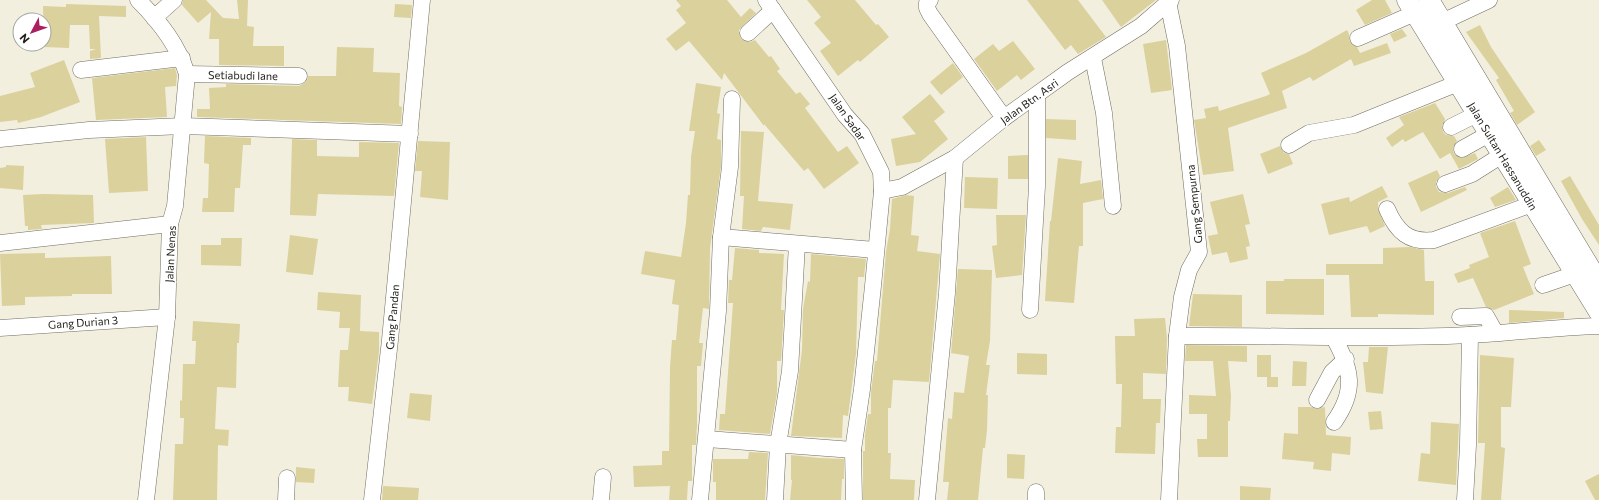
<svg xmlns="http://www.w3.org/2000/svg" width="1599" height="500" font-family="Commissioner,sans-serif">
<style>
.building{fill:#dbd19d}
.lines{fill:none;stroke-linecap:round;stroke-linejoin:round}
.minor-casing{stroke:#716e61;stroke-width:17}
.major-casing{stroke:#716e61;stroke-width:21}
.minor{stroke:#fff;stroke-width:16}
.major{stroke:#fff;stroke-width:20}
.labels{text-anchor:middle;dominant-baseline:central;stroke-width:3;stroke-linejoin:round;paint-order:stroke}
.street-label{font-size:11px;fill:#1e1d17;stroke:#fff}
</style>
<rect width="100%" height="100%" fill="#f2efdf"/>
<g class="building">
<polygon points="183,0 206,0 223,18 239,19 237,0 248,0 247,26 254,27 253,46 284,46 284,66 219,65 219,39 209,39 211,12 198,23 182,5"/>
<polygon points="676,0 727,0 741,17 750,8 756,13 739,30 741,39 750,42 755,40 769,57 771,56 780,69 777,71 796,94 800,92 810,104 805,108 838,152 847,146 859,163 824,189 808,168 804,171 764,124 764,126 724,73 722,80 689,41 676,51 666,39 686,23 676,10 681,6"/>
<polygon points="807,0 855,0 876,25 878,24 889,37 860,62 858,60 838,76 820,51 831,43 814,23 821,17"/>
<polygon points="1027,0 1078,0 1106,37 1078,54 1071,45 1065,50"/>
<polygon points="1102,0 1156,0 1121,27"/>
<polygon points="1372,0 1385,0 1392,13 1365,25 1356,10"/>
<polygon points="66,4 126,6 126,17 99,16 101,58 90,59 90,51 96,49 90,49 89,25 70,25 69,48 44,47 43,6 66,7"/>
<polygon points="395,4 412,5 411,18 394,17"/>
<polygon points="1480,25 1491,47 1535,112 1517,125 1510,113 1514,111 1496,80 1499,78 1466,32"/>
<polygon points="1402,29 1407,36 1394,42 1390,34"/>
<polygon points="1347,30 1349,34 1350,42 1357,47 1360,53 1387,43 1391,53 1354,66 1351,59 1313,81 1310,77 1282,91 1287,108 1228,128 1234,171 1203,175 1194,120 1206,118 1204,109 1218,106 1219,111 1266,96 1270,94 1261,73 1306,53"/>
<polygon points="1166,40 1172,90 1151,93 1143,44"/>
<polygon points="1013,41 1035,69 1021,80 1017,75 997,91 974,59 993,44 999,51"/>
<polygon points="337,47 374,48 373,72 400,73 399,106 402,107 401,124 197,117 197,109 210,109 209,88 226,87 226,84 299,86 307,81 308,76 336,76"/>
<polygon points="64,60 80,102 41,117 18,123 17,120 0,122 0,96 35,87 30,73"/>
<polygon points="953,63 963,77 941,95 930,82"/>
<polygon points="175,68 177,75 176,86 165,87 167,117 96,120 92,78"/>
<polygon points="696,83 721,87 717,113 720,114 717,139 721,140 721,166 710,248 709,309 703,308 699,343 703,343 701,366 697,366 697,425 696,445 692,445 692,481 688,481 687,500 669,500 670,486 634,487 633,466 662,465 662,451 669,451 670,367 672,340 676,340 679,305 672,304 675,280 641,274 645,251 681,257 686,223 688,195 690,195 691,157 695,131 689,131"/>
<polygon points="930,94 945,112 934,121 948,139 920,162 896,166 891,139 916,134 902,117"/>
<polygon points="1435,103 1445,119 1442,126 1443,132 1446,135 1454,136 1457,141 1453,148 1454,154 1462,158 1475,153 1478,159 1459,169 1450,153 1440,159 1423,132 1405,142 1403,139 1392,147 1386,138 1404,125 1399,117"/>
<polygon points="1046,119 1076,120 1076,140 1046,138"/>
<polygon points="741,131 764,132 758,201 793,204 790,230 763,227 761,231 742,229 744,196 740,196"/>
<polygon points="205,136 251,138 251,145 243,145 240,188 235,188 234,212 202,212 203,198 208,198 209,164 204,163"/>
<polygon points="146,137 148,191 109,193 105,139"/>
<polygon points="292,139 317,140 317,156 359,157 359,142 399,143 394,196 318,194 316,216 290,215"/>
<polygon points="1539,140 1546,150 1536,156 1530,146"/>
<polygon points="418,141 450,142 448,200 420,197 422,171 415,171"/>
<polygon points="1280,146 1284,153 1289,154 1293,164 1268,174 1260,154"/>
<polygon points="1028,155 1028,179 1008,179 1008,156"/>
<polygon points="1058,158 1082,161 1080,184 1101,180 1103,199 1083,203 1083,246 1079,246 1074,303 1045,301 1050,221 1051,221"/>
<polygon points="6,165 24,166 23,190 0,188 0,168 6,167"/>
<polygon points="1437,170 1440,176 1436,182 1436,187 1439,192 1448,193 1465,187 1467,190 1421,212 1408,183"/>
<polygon points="1570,176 1599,225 1599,245 1582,219 1561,181"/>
<polygon points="965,177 998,178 997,209 964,208"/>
<polygon points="1382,186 1388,197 1378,202 1378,209 1385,226 1370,233 1367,226 1329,235 1321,204 1349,197 1350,202"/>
<polygon points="1508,187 1516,200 1495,207 1490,198"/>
<polygon points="43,194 93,195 94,223 41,225 42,229 28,230 28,226 25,226 23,195"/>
<polygon points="1243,194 1250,224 1245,225 1250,246 1246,247 1248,259 1230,263 1227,252 1212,255 1208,236 1218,234 1210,202"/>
<polygon points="906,195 914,196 911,235 919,236 917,251 940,254 929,382 893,380 891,408 888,408 888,453 891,453 890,479 915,480 914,500 863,500 863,451 865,451 865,435 868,414 871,414 871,392 875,361 877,361 886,252 890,229 892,199"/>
<polygon points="996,215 1026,215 1022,275 996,278 992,246 997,245"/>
<polygon points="1515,221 1531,264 1523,267 1534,294 1494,310 1486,307 1473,278 1458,283 1454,274 1470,268 1469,265 1489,257 1480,233"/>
<polygon points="290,235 318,239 313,275 286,272"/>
<polygon points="221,238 242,238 241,266 201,265 201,245 221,245"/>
<polygon points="1410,247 1424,250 1425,281 1434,281 1434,315 1378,314 1378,317 1351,317 1349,275 1326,275 1326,264 1383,264 1383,248"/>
<polygon points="735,248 759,250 759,253 784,254 781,310 784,310 781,361 777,361 777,393 770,434 719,430 720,414 725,414 733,303 728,303 729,280 732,280"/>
<polygon points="45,253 45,258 111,256 112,294 72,294 72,296 25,297 25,305 2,306 0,254"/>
<polygon points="811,254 866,259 864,277 858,277 856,354 848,416 843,415 842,438 791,436 802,350 803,309 808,281 810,282"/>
<polygon points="958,269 992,270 990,341 986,365 990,365 986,395 988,395 987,430 985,448 983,448 978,500 947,500 949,482 943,482 948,418 952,419 954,392 964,393 969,356 951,353"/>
<polygon points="1284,279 1324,279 1324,315 1266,314 1266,281 1284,281"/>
<polygon points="318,292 361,295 360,331 379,332 379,352 372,404 348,401 349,387 338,387 340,350 348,350 350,328 339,328 340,312 317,310"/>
<polygon points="1193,294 1242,295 1242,327 1189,326"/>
<polygon points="1509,310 1564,312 1564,318 1509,323"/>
<polygon points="1165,318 1167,339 1166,374 1143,373 1143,399 1161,399 1160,423 1156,423 1155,454 1115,453 1116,427 1121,427 1122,384 1116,384 1115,336 1135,336 1134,319"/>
<polygon points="193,321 240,324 239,343 237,343 236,388 217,387 215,429 229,430 228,446 218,445 217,500 173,500 175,444 183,444 184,418 180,418 180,400 182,401 183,364 195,364 196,341 192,341"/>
<polygon points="1186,345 1247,346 1247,362 1228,361 1231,396 1230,421 1228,421 1228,457 1198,457 1197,439 1207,439 1207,414 1189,414 1189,395 1216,396 1213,361 1185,361"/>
<polygon points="1369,347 1388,347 1383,394 1366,392 1363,362 1368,362"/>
<polygon points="1017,353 1047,354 1047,375 1017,374"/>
<rect x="1257" y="355" width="14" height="22"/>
<polygon points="1480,355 1514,358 1511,407 1501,407 1501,447 1505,448 1501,500 1481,500 1485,443 1478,443"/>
<polygon points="1293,361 1307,362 1306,386 1292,386"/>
<rect x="1267" y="377" width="11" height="10"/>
<polygon points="410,393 432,395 430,421 407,418"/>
<polygon points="1298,407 1311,407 1317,409 1325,407 1326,435 1351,437 1350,455 1332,453 1331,471 1313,469 1314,462 1282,459 1284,433 1298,434"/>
<polygon points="1381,411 1383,429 1370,430 1368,412"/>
<polygon points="1431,422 1459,424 1456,485 1418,481 1421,453 1430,454"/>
<polygon points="749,452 768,453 765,500 716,500 716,482 713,482 713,459 748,459"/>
<polygon points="1007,454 1025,455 1024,479 1007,478"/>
<polygon points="791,455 819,458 844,459 844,479 842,479 841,500 790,500 792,480 791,480"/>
<polygon points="296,467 315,469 314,483 296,482"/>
<polygon points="1599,474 1599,500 1595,500 1585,481"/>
<polygon points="383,486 419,488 418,500 382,500"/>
<polygon points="1240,486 1271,488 1270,500 1240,500"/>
</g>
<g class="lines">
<defs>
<g id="minor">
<path d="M138,0C160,22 178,45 187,74L175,206L170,224L167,317L146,500"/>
<polyline points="766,0 845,115 862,134 881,172 882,191 873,286 862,389 853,450 854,500"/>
<polyline points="930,0 927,3 927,8 930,14 1004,118"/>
<polyline points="1168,2 1177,46 1199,252 1189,270 1182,297 1177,336 1169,500"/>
<polyline points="154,18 174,0"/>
<polyline points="1442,22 1489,0"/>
<polyline points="748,33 773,10"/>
<polyline points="1358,38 1415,13"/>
<polyline points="1093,58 1104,113 1113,206"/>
<polyline points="81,70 182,58"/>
<polyline points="187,74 299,76"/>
<polyline points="1451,127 1477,114"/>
<polyline points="0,139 89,130 183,126 410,134"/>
<polyline points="1289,145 1309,133 1354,125 1468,79"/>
<polyline points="1462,149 1489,134"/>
<polyline points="1445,184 1472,174 1502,155"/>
<polyline points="882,191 902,187 955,158 1004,118 1068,72 1141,26 1171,0"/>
<path d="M1387,209C1397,232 1409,243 1434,240L1532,204"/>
<polyline points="721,237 875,250"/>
<polyline points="0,243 170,224"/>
<polyline points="1543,285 1575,274"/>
<polyline points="1030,310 1037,186 1037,96"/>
<polyline points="1460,317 1486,316 1495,332"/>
<polyline points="0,328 167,317"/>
<path d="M1177,336C1274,335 1372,340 1469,335C1512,333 1555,327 1599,326"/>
<path d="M1334,338C1352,370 1356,391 1334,422"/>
<polyline points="1317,400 1332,372 1346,359"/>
<polyline points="707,439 853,450"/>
<polyline points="286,500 287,478"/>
<polyline points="372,500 390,340 422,0"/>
<polyline points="601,500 603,477"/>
<polyline points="700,500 718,311 721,237 730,167 732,99"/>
<polyline points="775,500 778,445 790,371 797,244"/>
<polyline points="927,500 947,293 955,158"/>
<polyline points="1036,500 1036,492"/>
<polyline points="1465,500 1468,445 1470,335"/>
</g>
<g id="major">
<polyline points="1407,0 1599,312"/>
<polyline points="1429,0 1599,283"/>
</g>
</defs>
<use href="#minor" class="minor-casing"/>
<use href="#major" class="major-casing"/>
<use href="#minor" class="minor"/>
<use href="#major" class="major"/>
</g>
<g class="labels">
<g class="street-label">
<text transform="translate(243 75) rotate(1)">Setiabudi lane</text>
<text transform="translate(1029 101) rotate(-36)">Jalan Btn. Asri</text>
<text transform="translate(848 117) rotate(55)">Jalan Sadar</text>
<text transform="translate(1503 156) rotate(59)">Jalan Sultan Hassanuddin</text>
<text transform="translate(1194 204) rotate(-96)">Gang Sempurna</text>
<text transform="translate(170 254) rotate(-87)">Jalan Nenas</text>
<text transform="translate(392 317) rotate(-85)">Gang Pandan</text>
<text transform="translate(83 322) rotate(-4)">Gang Durian 3</text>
</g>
</g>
<g transform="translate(32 32) rotate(229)"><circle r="19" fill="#ffffff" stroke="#a5a5a2"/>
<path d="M0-3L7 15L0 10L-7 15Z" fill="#ab1f5e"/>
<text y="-6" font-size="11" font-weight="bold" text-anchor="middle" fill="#1e1d17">N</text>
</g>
</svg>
